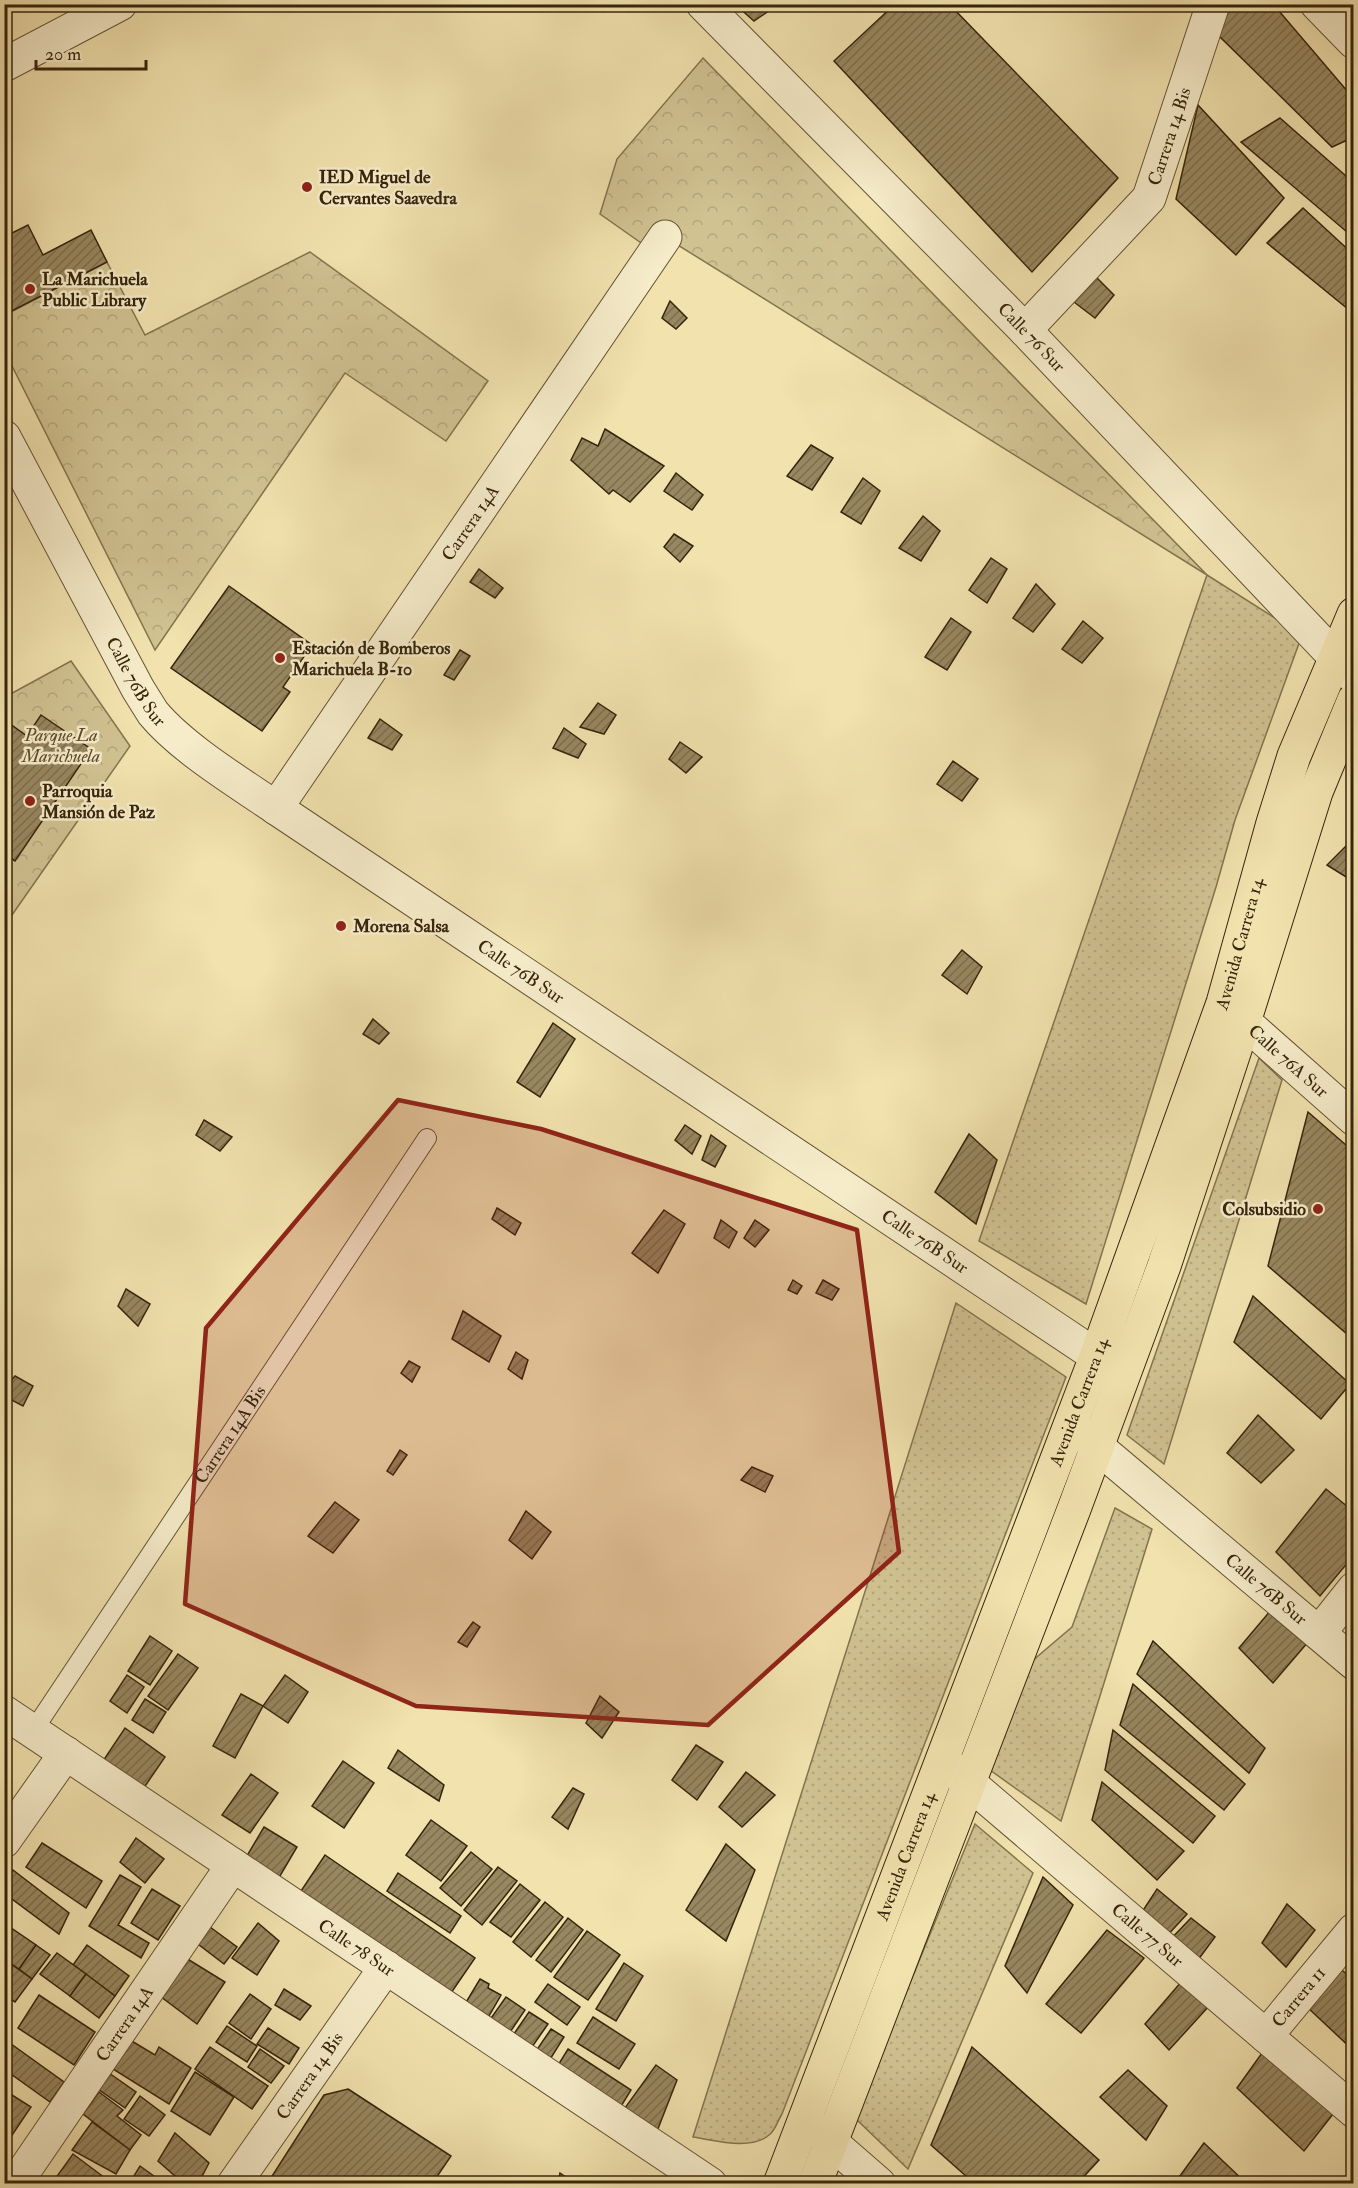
<svg xmlns="http://www.w3.org/2000/svg" width="1358" height="2188" font-family="'IM FELL Double Pica',serif">
<style>
.grass{fill:url(#grass-dots);stroke:#84744e;stroke-width:1.5}
.forest{fill:url(#forest-crowns);stroke:#84744e;stroke-width:1.5}
.building{fill:url(#building-hatch);stroke:#37250b;stroke-width:1.5}
.lines{fill:none;stroke-linecap:round;stroke-linejoin:round}
.service-casing{stroke:#665434;stroke-width:20}
.minor-casing{stroke:#665434;stroke-width:35}
.tertiary-casing{stroke:#665434;stroke-width:35}
.primary-casing{stroke:#37250b;stroke-width:35}
.service{stroke:#f6ecca;stroke-width:18}
.minor{stroke:#f6ecca;stroke-width:33}
.tertiary{stroke:#f6ecca;stroke-width:33}
.primary{stroke:#f1e2ae;stroke-width:33}
.marked{fill:#8f2418;fill-opacity:0.2;stroke:#8f2418;stroke-width:4.5;stroke-linejoin:round}
.poi-dot{fill:#8f2418;stroke:#f6ecca;stroke-width:2}
.labels{text-anchor:middle;dominant-baseline:central;stroke-width:5;stroke-linejoin:round;paint-order:stroke}
.street-label{font-size:18px;fill:#37250b;stroke:#f6ecca}
.poi-label{font-size:18px;font-weight:bold;fill:#37250b;stroke:#f6ecca;text-anchor:start}
.park-label{font-size:18px;font-style:italic;fill:#5e4c2d;stroke:#f6ecca}
</style>
<defs>
<pattern id="grass-dots" width="8" height="8" patternUnits="userSpaceOnUse" patternTransform="scale(1.5)"><rect width="8" height="8" fill="#d1c292"/><path d="M2 2h.1M6 6h.1" fill="none" stroke="#b4a77d" stroke-width="1.8" stroke-linecap="round"/></pattern>
<pattern id="forest-crowns" width="20" height="18" patternUnits="userSpaceOnUse" patternTransform="scale(1.5)"><rect width="20" height="18" fill="#d1c292"/><path d="M2 6a3 3 0 1 1 6 0M12 15a3 3 0 1 1 6 0" fill="none" stroke="#b4a77d"/></pattern>
<pattern id="building-hatch" width="6" height="6" patternUnits="userSpaceOnUse" patternTransform="scale(1.5)"><rect width="6" height="6" fill="#988760"/><path d="M-1 1l2-2M0 6l6-6M5 7l2-2" fill="none" stroke="#7d6e4d"/></pattern>
</defs>
<rect width="100%" height="100%" fill="#f1e2ae"/>
<filter id="stains"><feTurbulence type="fractalNoise" baseFrequency=".00333" numOctaves="4"/><feColorMatrix values="0 0 0 0 .2 0 0 0 0 .09 0 0 0 0 .02 0 0 0 .5 -.17"/></filter>
<radialGradient id="worn" r=".72"><stop offset=".6" stop-color="#630" stop-opacity="0"/><stop offset="1" stop-color="#630" stop-opacity=".3"/></radialGradient>
<g class="grass">
<polygon points="1207,575 1302,635 1235,820 1216,887 1086,1304 979,1241"/>
<polygon points="1259,1058 1282,1080 1164,1464 1127,1435"/>
<path d="M956,1303L1066,1377L782,2114C778,2120 775,2131 769,2135C751,2151 714,2140 693,2137Z"/>
<polygon points="1115,1508 1152,1529 1061,1821 990,1770 1031,1662 1072,1627"/>
<polygon points="975,1824 1033,1873 908,2169 855,2118"/>
</g>
<g class="forest">
<polygon points="703,58 1207,575 665,237 654,252 600,214 617,159"/>
<polygon points="310,252 488,381 446,441 345,373 155,650 5,352 5,315 107,262 145,335"/>
<polygon points="71,661 130,746 5,925 5,697"/>
</g>
<g class="building">
<polygon points="739,4 779,4 754,21 737,6"/>
<polygon points="895,4 949,4 1118,178 1032,272 834,61"/>
<polygon points="1231,4 1273,4 1354,99 1354,137 1332,147 1216,33"/>
<polygon points="1198,105 1284,198 1236,255 1176,199"/>
<polygon points="1280,118 1354,183 1354,238 1241,142"/>
<polygon points="1303,208 1354,255 1354,314 1267,243"/>
<polygon points="28,225 43,255 91,230 107,262 4,315 4,237"/>
<polygon points="1089,270 1114,295 1095,318 1066,296"/>
<polygon points="670,301 687,318 676,329 662,318"/>
<polygon points="605,429 664,466 630,502 613,490 609,494 571,460 582,438 598,446"/>
<polygon points="811,445 833,458 812,490 787,476"/>
<polygon points="676,473 703,495 692,510 664,491"/>
<polygon points="863,478 880,491 861,524 841,512"/>
<polygon points="923,516 940,531 921,561 899,548"/>
<polygon points="674,534 693,546 680,562 664,547"/>
<polygon points="991,558 1007,569 987,603 969,590"/>
<polygon points="479,569 503,588 495,598 470,582"/>
<polygon points="1036,584 1055,604 1033,632 1013,618"/>
<polygon points="229,586 312,645 283,687 290,692 262,731 171,668"/>
<polygon points="951,618 971,632 947,670 925,657"/>
<polygon points="1083,621 1103,638 1082,663 1062,649"/>
<polygon points="460,650 470,656 454,680 444,675"/>
<polygon points="598,703 616,715 604,734 580,727"/>
<polygon points="41,715 91,749 15,861 4,854 4,728 10,724 27,736"/>
<polygon points="380,719 402,735 392,750 368,738"/>
<polygon points="564,728 586,744 578,758 553,748"/>
<polygon points="680,742 702,757 686,773 669,759"/>
<polygon points="953,761 978,779 962,801 937,784"/>
<polygon points="1354,838 1354,882 1327,865"/>
<polygon points="962,950 982,967 967,994 942,975"/>
<polygon points="373,1019 389,1033 379,1044 363,1034"/>
<polygon points="553,1023 575,1039 540,1097 517,1082"/>
<polygon points="1308,1112 1354,1152 1354,1340 1268,1266"/>
<polygon points="204,1120 232,1137 220,1151 196,1135"/>
<polygon points="685,1125 701,1136 692,1154 675,1140"/>
<polygon points="969,1134 997,1160 976,1224 935,1192"/>
<polygon points="711,1135 726,1146 715,1167 702,1160"/>
<polygon points="497,1208 521,1223 515,1235 492,1219"/>
<polygon points="664,1210 685,1224 658,1273 632,1253"/>
<polygon points="721,1220 737,1232 729,1248 714,1238"/>
<polygon points="755,1220 769,1230 755,1247 744,1238"/>
<polygon points="793,1280 802,1286 797,1294 788,1290"/>
<polygon points="823,1280 839,1289 832,1300 816,1293"/>
<polygon points="126,1289 150,1304 138,1326 118,1306"/>
<polygon points="1253,1296 1350,1384 1321,1419 1234,1342"/>
<polygon points="463,1311 501,1336 489,1362 452,1339"/>
<polygon points="516,1352 528,1360 522,1379 508,1369"/>
<polygon points="409,1361 420,1367 412,1382 401,1373"/>
<polygon points="15,1376 33,1386 23,1406 4,1396 4,1388"/>
<polygon points="1258,1415 1294,1450 1261,1483 1227,1453"/>
<polygon points="400,1450 407,1455 393,1475 387,1471"/>
<polygon points="752,1467 773,1476 765,1492 741,1480"/>
<polygon points="1326,1489 1354,1512 1354,1555 1320,1596 1276,1552"/>
<polygon points="335,1502 359,1520 333,1553 308,1536"/>
<polygon points="526,1511 551,1532 532,1559 509,1540"/>
<polygon points="1271,1610 1308,1642 1273,1683 1239,1648"/>
<polygon points="473,1622 480,1627 467,1647 458,1642"/>
<polygon points="150,1636 172,1651 150,1685 128,1671"/>
<polygon points="1153,1641 1265,1748 1249,1773 1137,1674"/>
<polygon points="178,1654 198,1668 168,1710 148,1696"/>
<polygon points="127,1675 144,1687 127,1713 110,1701"/>
<polygon points="285,1675 308,1692 288,1723 263,1706"/>
<polygon points="1133,1684 1245,1784 1224,1810 1120,1725"/>
<polygon points="241,1694 263,1706 235,1758 213,1746"/>
<polygon points="600,1696 619,1712 602,1738 586,1723"/>
<polygon points="145,1699 166,1712 153,1733 132,1720"/>
<polygon points="125,1728 165,1757 141,1792 101,1764"/>
<polygon points="1113,1730 1215,1816 1193,1843 1105,1770"/>
<polygon points="696,1745 723,1762 697,1800 672,1780"/>
<polygon points="398,1750 444,1785 439,1801 388,1768"/>
<polygon points="343,1761 374,1783 344,1828 312,1806"/>
<polygon points="746,1772 775,1795 742,1827 719,1807"/>
<polygon points="251,1774 278,1793 250,1833 222,1815"/>
<polygon points="1102,1782 1184,1851 1157,1880 1092,1820"/>
<polygon points="573,1788 584,1794 568,1829 552,1817"/>
<polygon points="431,1820 467,1846 441,1881 406,1855"/>
<polygon points="264,1827 297,1847 277,1881 244,1861"/>
<polygon points="136,1838 164,1859 145,1883 120,1862"/>
<polygon points="42,1843 102,1881 86,1908 26,1867"/>
<polygon points="726,1844 755,1870 726,1941 686,1910"/>
<polygon points="471,1852 492,1869 461,1906 440,1888"/>
<polygon points="325,1855 475,1958 449,1996 299,1894"/>
<polygon points="498,1867 517,1881 482,1925 464,1910"/>
<polygon points="13,1870 69,1913 59,1934 4,1893 4,1884"/>
<polygon points="398,1873 461,1916 450,1933 387,1891"/>
<polygon points="120,1875 141,1887 118,1925 149,1943 141,1958 89,1926"/>
<polygon points="1043,1877 1073,1905 1027,1993 1005,1966"/>
<polygon points="520,1884 540,1900 511,1937 490,1922"/>
<polygon points="152,1889 180,1906 158,1940 131,1923"/>
<polygon points="1157,1889 1187,1914 1164,1939 1138,1918"/>
<polygon points="545,1902 563,1917 531,1957 513,1942"/>
<polygon points="1287,1904 1315,1930 1286,1967 1262,1943"/>
<polygon points="568,1918 583,1930 551,1972 536,1960"/>
<polygon points="1191,1918 1215,1937 1192,1968 1167,1943"/>
<polygon points="4,1923 36,1945 19,1969 4,1959"/>
<polygon points="258,1923 279,1941 257,1975 232,1958"/>
<polygon points="210,1927 237,1947 224,1964 198,1944"/>
<polygon points="1107,1930 1144,1958 1081,2033 1046,2004"/>
<polygon points="587,1931 620,1955 588,2000 554,1977"/>
<polygon points="36,1945 50,1955 32,1979 19,1969"/>
<polygon points="87,1945 129,1976 115,1996 73,1965"/>
<polygon points="57,1953 86,1974 70,1996 40,1974"/>
<polygon points="181,1955 225,1982 197,2024 156,1993"/>
<polygon points="4,1959 32,1979 15,2002 4,1995"/>
<polygon points="624,1963 643,1976 616,2021 596,2009"/>
<polygon points="1338,1967 1354,1980 1354,2051 1307,2007"/>
<polygon points="86,1974 115,1996 99,2018 70,1996"/>
<polygon points="480,1979 489,1984 488,1988 501,1995 485,2023 462,2009"/>
<polygon points="1182,1981 1209,2006 1169,2050 1145,2024"/>
<polygon points="548,1984 580,2007 567,2025 535,2002"/>
<polygon points="284,1989 311,2006 300,2020 275,2005"/>
<polygon points="250,1994 271,2009 251,2039 229,2023"/>
<polygon points="39,1995 95,2032 74,2065 18,2028"/>
<polygon points="506,1997 525,2010 504,2041 484,2028"/>
<polygon points="529,2012 548,2024 525,2057 507,2044"/>
<polygon points="593,2017 635,2044 619,2069 577,2043"/>
<polygon points="227,2026 257,2046 247,2062 216,2042"/>
<polygon points="268,2028 299,2048 289,2064 257,2044"/>
<polygon points="551,2029 564,2037 544,2069 530,2060"/>
<polygon points="130,2040 155,2055 159,2047 191,2068 169,2104 113,2069"/>
<polygon points="7,2041 64,2082 50,2102 4,2069 4,2044"/>
<polygon points="210,2047 268,2086 252,2109 195,2069"/>
<polygon points="972,2047 1099,2160 1077,2184 975,2184 931,2145"/>
<polygon points="260,2049 284,2066 271,2083 248,2067"/>
<polygon points="568,2049 631,2090 615,2116 552,2075"/>
<polygon points="1262,2053 1333,2114 1304,2151 1237,2088"/>
<polygon points="656,2065 677,2080 652,2144 617,2119"/>
<polygon points="1128,2070 1167,2106 1146,2140 1100,2097"/>
<polygon points="195,2072 234,2097 210,2135 171,2111"/>
<polygon points="109,2073 136,2092 125,2108 98,2089"/>
<polygon points="348,2089 451,2156 432,2184 267,2184 324,2095"/>
<polygon points="4,2090 31,2107 4,2147"/>
<polygon points="99,2092 123,2110 117,2116 141,2135 130,2150 83,2114"/>
<polygon points="140,2096 165,2115 149,2136 124,2119"/>
<polygon points="92,2122 130,2150 116,2174 72,2150"/>
<polygon points="175,2133 209,2163 198,2184 184,2184 158,2161"/>
<polygon points="1204,2143 1247,2184 1181,2184 1177,2180"/>
<polygon points="73,2154 113,2184 61,2184 55,2179"/>
<polygon points="140,2166 165,2184 129,2184"/>
<polygon points="560,2173 576,2184 558,2184"/>
</g>
<g class="lines">
<defs>
<g id="service">
<path id="s1" d="M33,1731L427,1138"/>
</g>
<g id="minor">
<path id="s2" d="M1025,330L1149,198L1213,4"/>
<path id="s3" d="M4,437L138,689C143,697 148,705 153,713C182,748 238,782 276,808L1119,1371"/>
<path id="s4" d="M276,808L665,237"/>
<path id="s5" d="M1224,1004L1354,1119"/>
<path id="s6" d="M1075,1428L1354,1663"/>
<polyline points="1319,1633 1354,1589"/>
<path id="s7" d="M4,1712L710,2184"/>
<path id="s8" d="M948,1765L1354,2111"/>
<polyline points="4,1841 66,1753"/>
<path id="s9" d="M1266,2036L1354,1930"/>
<polyline points="810,2124 879,2184"/>
<path id="s10" d="M15,2184L233,1865"/>
<path id="s11" d="M234,2184L386,1967"/>
</g>
<g id="tertiary">
<path id="s12" d="M703,4L1025,330L1354,677"/>
<polyline points="1317,4 1354,42"/>
<polyline points="4,65 120,4"/>
</g>
<g id="primary">
<path id="s13" d="M780,2184L1096,1357L1223,1003L1273,823L1294,756L1354,614"/>
<polyline points="815,2184 1074,1509 1164,1266 1244,1022 1316,792 1354,700"/>
</g>
</defs>
<use href="#service" class="service-casing"/>
<use href="#minor" class="minor-casing"/>
<use href="#tertiary" class="tertiary-casing"/>
<use href="#primary" class="primary-casing"/>
<use href="#service" class="service"/>
<use href="#minor" class="minor"/>
<use href="#tertiary" class="tertiary"/>
<use href="#primary" class="primary"/>
</g>
<path class="marked" d="M398,1100L541,1129L857,1230L899,1552L708,1725L416,1706L185,1604L206,1328Z"/>
<g class="poi-dot">
<circle cx="307" cy="187" r="6"/>
<circle cx="30" cy="289" r="6"/>
<circle cx="280" cy="658" r="6"/>
<circle cx="30" cy="801" r="6"/>
<circle cx="341" cy="926" r="6"/>
<circle cx="1318" cy="1209" r="6"/>
</g>
<g class="labels">
<g class="street-label">
<text stroke="none"><textPath href="#s2" startOffset="246">Carrera 14 Bis</textPath></text>
<text stroke="none"><textPath href="#s12" startOffset="468">Calle 76 Sur</textPath></text>
<text stroke="none"><textPath href="#s4" startOffset="345">Carrera 14A</textPath></text>
<text stroke="none"><textPath href="#s3" startOffset="278">Calle 76B Sur</textPath></text>
<text stroke="none"><textPath href="#s13" startOffset="1323">Avenida Carrera 14</textPath></text>
<text stroke="none"><textPath href="#s3" startOffset="764">Calle 76B Sur</textPath></text>
<text stroke="none"><textPath href="#s5" startOffset="86">Calle 76A Sur</textPath></text>
<text stroke="none"><textPath href="#s3" startOffset="1250">Calle 76B Sur</textPath></text>
<text stroke="none"><textPath href="#s13" startOffset="837">Avenida Carrera 14</textPath></text>
<text stroke="none"><textPath href="#s1" startOffset="356">Carrera 14A Bis</textPath></text>
<text stroke="none"><textPath href="#s6" startOffset="250">Calle 76B Sur</textPath></text>
<text stroke="none"><textPath href="#s13" startOffset="351">Avenida Carrera 14</textPath></text>
<text stroke="none"><textPath href="#s8" startOffset="262">Calle 77 Sur</textPath></text>
<text stroke="none"><textPath href="#s7" startOffset="424">Calle 78 Sur</textPath></text>
<text stroke="none"><textPath href="#s9" startOffset="51">Carrera 11</textPath></text>
<text stroke="none"><textPath href="#s10" startOffset="194">Carrera 14A</textPath></text>
<text stroke="none"><textPath href="#s11" startOffset="132">Carrera 14 Bis</textPath></text>
</g>
<g class="poi-label">
<text x="319" y="177">IED Miguel de<tspan x="319" dy="21">Cervantes Saavedra</tspan></text>
<text x="42" y="279">La Marichuela<tspan x="42" dy="21">Public Library</tspan></text>
<text x="292" y="648">Estación de Bomberos<tspan x="292" dy="21">Marichuela B-10</tspan></text>
<text x="42" y="791">Parroquia<tspan x="42" dy="21">Mansión de Paz</tspan></text>
<text x="353" y="926">Morena Salsa</text>
<text x="1306" y="1209" text-anchor="end">Colsubsidio</text>
</g>
<g class="park-label">
<text x="61" y="735">Parque La<tspan x="61" dy="21">Marichuela</tspan></text>
</g>
</g>
<rect width="1358" height="2188" fill="none" stroke="#f1e2ae" stroke-width="24"/>
<rect x="6" y="6" width="1346" height="2176" fill="none" stroke="#37250b" stroke-width="3"/>
<rect x="12" y="12" width="1334" height="2164" fill="none" stroke="#37250b" stroke-width="1.5"/>
<path d="M36 60v9h110v-9" fill="none" stroke="#37250b" stroke-width="3"/>
<text x="45" y="60" font-size="18" fill="#37250b" stroke="#f6ecca" stroke-width="4.5" paint-order="stroke">20 m</text>
<rect width="100%" height="100%" filter="url(#stains)"/>
<rect width="100%" height="100%" fill="url(#worn)"/>
</svg>
